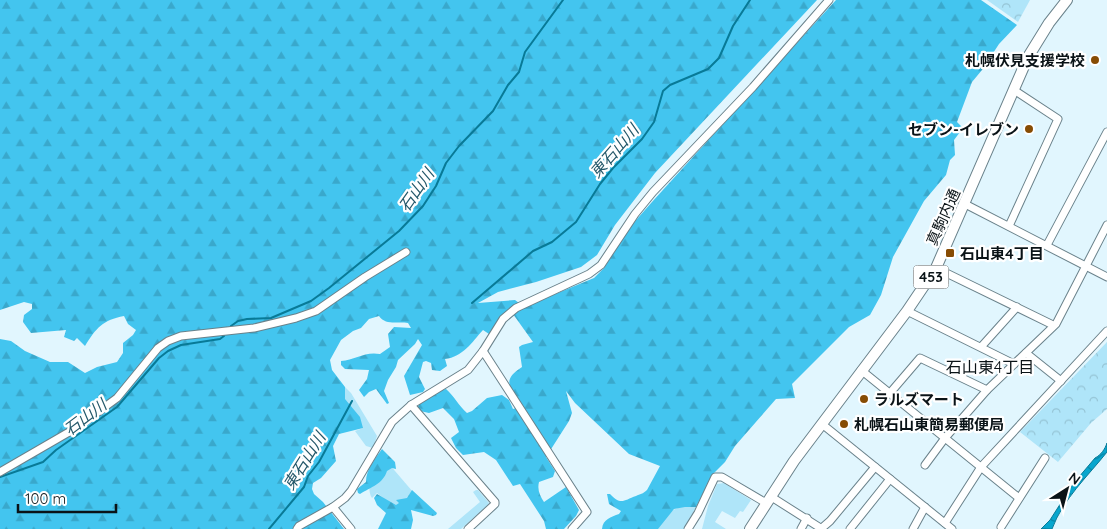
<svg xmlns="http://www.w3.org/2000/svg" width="1107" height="529" font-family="Quicksand,'Noto Sans JP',sans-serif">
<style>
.grass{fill:#afe5f9}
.forest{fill:url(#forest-firs)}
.park{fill:url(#park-crowns)}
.water{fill:url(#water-waves);stroke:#087a97}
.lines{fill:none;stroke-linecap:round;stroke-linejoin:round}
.stream{stroke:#087a97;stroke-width:2}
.minor-casing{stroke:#6a828b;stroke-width:9}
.highway-casing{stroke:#6a828b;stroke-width:12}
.minor{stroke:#fff;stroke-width:7}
.highway{stroke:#fff;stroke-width:10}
.poi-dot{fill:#874c04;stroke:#fff;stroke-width:2}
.labels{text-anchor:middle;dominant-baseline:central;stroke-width:4.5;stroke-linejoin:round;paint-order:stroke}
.shield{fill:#fff;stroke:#545a5d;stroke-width:1}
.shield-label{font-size:14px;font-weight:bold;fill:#0a1317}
.poi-label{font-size:15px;font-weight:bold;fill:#0a1317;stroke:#fff;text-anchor:start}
.street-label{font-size:15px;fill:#0a1317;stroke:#fff}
.water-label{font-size:16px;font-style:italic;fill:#24586a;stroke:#fff}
.neighbourhood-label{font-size:16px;fill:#0a1317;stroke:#fff}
</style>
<defs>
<pattern id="forest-firs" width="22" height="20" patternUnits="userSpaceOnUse" patternTransform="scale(1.25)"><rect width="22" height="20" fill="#43c5ef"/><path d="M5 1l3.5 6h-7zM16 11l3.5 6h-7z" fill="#39a8cc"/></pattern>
<pattern id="park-crowns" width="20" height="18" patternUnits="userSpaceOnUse" patternTransform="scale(1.25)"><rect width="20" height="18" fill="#afe5f9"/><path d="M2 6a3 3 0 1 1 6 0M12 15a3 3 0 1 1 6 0" fill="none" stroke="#95c4d5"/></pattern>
<pattern id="water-waves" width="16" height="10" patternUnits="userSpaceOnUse" patternTransform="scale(1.25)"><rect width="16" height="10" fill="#07a6ce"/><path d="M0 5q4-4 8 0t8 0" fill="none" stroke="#0686a6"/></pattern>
</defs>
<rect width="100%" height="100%" fill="#e1f6fe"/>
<g class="grass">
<polygon points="345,387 351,393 377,436 373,448 366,446 355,431 363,428 343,398 342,393"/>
<path d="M383,457L419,499L409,508L392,505L377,493L372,498C364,484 377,470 383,457Z"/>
<polygon points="724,483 751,500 743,512 740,511 735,518 722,511 715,522 726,529 702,529 708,506 717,484"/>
<polygon points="476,490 478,490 489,503 488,505 461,529 448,529 480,502 473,492"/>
<path d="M686,506L696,507L684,529H655C665,517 670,508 686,506Z"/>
</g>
<g class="forest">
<path d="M0,0H817L655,173L615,225L597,255L581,267L536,282L498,292L478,303L515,300L519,303V305L493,332L489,334L483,330C472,342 463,357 445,359L447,366L440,371L432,370L431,363L426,361L423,362L419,377L425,389L423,392L410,395L404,376L422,345L418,339L415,344L398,360L396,367L388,380L384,391L389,403L387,404L376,389L369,392L364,397L359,390L367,379L369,370L345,369L341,365V361C355,360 365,351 380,354L390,347L388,334L394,327L411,328L408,323C397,321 386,326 379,316L369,319L361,328L353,331L341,340L330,360L332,370L345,387V399L360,417L363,428L339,434L333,446L336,461L321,478L313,483L312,489L314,494L323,502L344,529H0V339L11,341L25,351L50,362H68L85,373L97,367L117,362L123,353V343L133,335L136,330L128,324L124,316C103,320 96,328 85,346L77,338L74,341L64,337L66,330L31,333L23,322L24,315L32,309V304L24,302L0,310Z"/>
<path d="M836,0H981L1017,25L999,44L982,70L972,82L957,122L963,128L954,140L955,155L950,160L946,175L924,201L893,257L881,295L870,315L849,327L792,384L795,398L776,399L735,446L725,462L714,473L696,507H685L674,509L658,529H602C603,519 611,517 619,514L621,511L609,504L607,494H610C621,506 624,500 636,496C640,494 643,494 647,490L660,466L629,454L575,403L566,391L572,413L569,421L546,457L555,471L553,477L539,482C537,490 540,496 544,502L566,487L579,510L576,516L564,529H546L544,521L520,484L513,486L496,460L484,452L463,455L456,448L451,438L459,432L454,419L443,408L429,413L420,411L418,407L419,404L441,390L446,389C454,396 459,406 467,413L472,411L487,398L502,395L509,400L513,409L522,406C511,388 500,381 522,367L519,347L522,345L533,342L513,314L519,309L594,278L604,268L630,227L652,202Z"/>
<path d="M382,449L395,462L396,469L392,468L387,471C383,484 371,487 360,494L358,493L357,489L366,482C366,469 375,459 382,449Z"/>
<polygon points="412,490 437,513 436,515 433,516 411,510 413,520 411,529 378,529 386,513 377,505 374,498 377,494 396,505 399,503 396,500 407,498"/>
</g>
<g class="park">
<polygon points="987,0 1030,0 1018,22"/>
<polygon points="1107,342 1107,409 1091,423 1058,462 1020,432"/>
</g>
<path class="water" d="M1107,443V452C1088,476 1063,499 1052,529H1041L1050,520L1073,484L1095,458C1101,455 1105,449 1107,443Z"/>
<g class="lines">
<g class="stream">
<polyline points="472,303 533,251 552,242 576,222 600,184 613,168 642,139 654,122 663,91 670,85 708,69 719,58 733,26 750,0"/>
<polyline points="231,326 238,321 247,319 271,318 311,301 329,288 399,231 423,206 436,186 446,163 459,146 493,111 508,85 519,72 525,52 563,0"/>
<polyline points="0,477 43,462 56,450 117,407 159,358 168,351 181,345 220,339 224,336"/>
<polyline points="269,529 304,487 308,476 319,462 352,401"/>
</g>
<defs>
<g id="minor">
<polyline points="965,204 1107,277"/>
<polyline points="1009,226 1058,119 1014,90"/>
<polyline points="1047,245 1107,132"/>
<polyline points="936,268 1053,325"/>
<polyline points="907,311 1014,364"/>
<polyline points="981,347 1017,307"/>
<polyline points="483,351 587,512 572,529"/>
<polyline points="1026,353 1061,381"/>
<polyline points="861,370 1019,498"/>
<polyline points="890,393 920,358 987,390"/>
<polyline points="411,405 495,502 495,504 468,529"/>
<polyline points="822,424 952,529"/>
<polyline points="925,465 945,438 987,390 1056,324 1107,225"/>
<polyline points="0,472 76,428 117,398 158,348 168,341 181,336 254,328 296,318 316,311 365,277 406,252"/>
<polyline points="770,496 822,529"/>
<polyline points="945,523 981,467 1107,331"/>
<polyline points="1001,527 1045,458"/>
<polyline points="822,528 830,521 875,467"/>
<polyline points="297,529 299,526 333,507"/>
<polyline points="351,529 333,507 345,498 351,491 392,422 411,405 468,370 483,351 503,319 516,308 589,274 601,265 635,214 653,192 753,87 829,0"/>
<polyline points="688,529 698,513 715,477 722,477 766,503"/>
<polyline points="801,529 807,518"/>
<polyline points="850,529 890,479"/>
<polyline points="913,529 925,507"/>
</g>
<polyline id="highway" points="750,529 794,461 907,311 936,268 1028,57 1049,23 1067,0"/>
</defs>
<use href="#minor" class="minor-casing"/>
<use href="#highway" class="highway-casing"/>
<use href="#minor" class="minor"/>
<use href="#highway" class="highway"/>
</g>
<g class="poi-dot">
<circle cx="1095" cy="60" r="5"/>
<circle cx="1029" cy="129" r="5"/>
<rect x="945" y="248" width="10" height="10" rx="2.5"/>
<circle cx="864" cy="399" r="5"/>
<circle cx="844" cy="424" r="5"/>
</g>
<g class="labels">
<rect class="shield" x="913.5" y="265.5" width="35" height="23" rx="4"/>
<g class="shield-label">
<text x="931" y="277">453</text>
</g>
<g class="poi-label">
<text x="1085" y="60" text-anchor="end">札幌伏見支援学校</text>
<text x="1019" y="129" text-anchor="end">セブン-イレブン</text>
<text x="960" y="253">石山東4丁目</text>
<text x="874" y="399">ラルズマート</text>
<text x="854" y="424">札幌石山東簡易郵便局</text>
</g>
<g class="street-label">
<text transform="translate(943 217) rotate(-66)">真駒内通</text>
</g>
<g class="water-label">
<text transform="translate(614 151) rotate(-49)">東石山川</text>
<text transform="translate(416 190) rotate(-55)">石山川</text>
<text transform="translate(85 417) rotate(-37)">石山川</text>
<text transform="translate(304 461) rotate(-58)">東石山川</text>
</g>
<g class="neighbourhood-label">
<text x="990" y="367">石山東4丁目</text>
</g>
</g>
<g transform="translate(1067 489) rotate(36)" stroke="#ffffff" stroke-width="4" paint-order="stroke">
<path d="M0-4L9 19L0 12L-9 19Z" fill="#0a1317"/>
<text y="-8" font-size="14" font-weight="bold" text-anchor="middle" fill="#0a1317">N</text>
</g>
<path d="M18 504v8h98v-8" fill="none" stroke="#0a1317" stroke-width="2.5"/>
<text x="25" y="504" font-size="15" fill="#0a1317" stroke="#ffffff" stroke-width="4" paint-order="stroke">100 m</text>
</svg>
